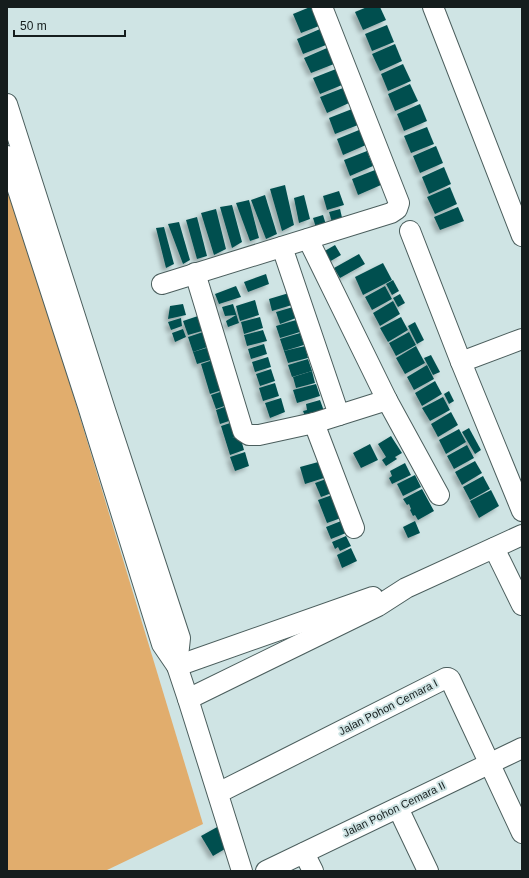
<svg xmlns="http://www.w3.org/2000/svg" width="529" height="878" font-family="Helvetica,sans-serif">
<style>
.green{fill:#e1ad6d}
.building{fill:#004f4f;filter:url(#shadow)}
.lines{fill:none;stroke-linecap:round;stroke-linejoin:round}
.minor-casing{stroke:#4b5e5d;stroke-width:22}
.minor{stroke:#fff;stroke-width:20}
.labels{text-anchor:middle;dominant-baseline:central;stroke-width:4;stroke-linejoin:round;paint-order:stroke}
.street-label{font-size:11px;fill:#151d1d;stroke:#cfe4e4}
</style>
<defs>
<filter id="shadow"><feDropShadow dx="-3.5" dy="3.5" stdDeviation="2" flood-color="#0004"/></filter>
</defs>
<rect width="100%" height="100%" fill="#cfe4e4"/>
<polygon class="green" points="7,176 203,824 105,871 7,871"/>
<g class="building">
<polygon points="310,7 312,7 319,26 301,33 293,14"/>
<polygon points="367,7 380,7 386,20 363,30 355,12"/>
<polygon points="387,25 394,42 372,51 365,34"/>
<polygon points="320,29 326,45 303,54 297,39"/>
<polygon points="395,44 402,61 380,71 372,54"/>
<polygon points="327,48 334,64 311,73 304,58"/>
<polygon points="403,64 411,81 388,91 381,74"/>
<polygon points="336,69 342,85 320,94 313,78"/>
<polygon points="410,84 418,101 395,111 388,94"/>
<polygon points="343,88 349,103 327,113 320,97"/>
<polygon points="420,104 427,121 404,131 397,114"/>
<polygon points="352,109 358,125 335,134 329,118"/>
<polygon points="427,127 434,144 411,153 404,136"/>
<polygon points="359,130 366,145 343,155 337,139"/>
<polygon points="436,146 443,163 420,173 413,156"/>
<polygon points="367,151 373,166 350,176 344,160"/>
<polygon points="444,167 451,184 429,194 422,177"/>
<polygon points="375,170 381,185 358,195 352,179"/>
<polygon points="285,185 294,225 282,231 270,189"/>
<polygon points="450,187 457,204 435,214 427,197"/>
<polygon points="339,191 344,205 327,210 323,196"/>
<polygon points="265,195 277,234 266,239 251,200"/>
<polygon points="304,195 310,219 299,223 294,198"/>
<polygon points="249,200 259,238 250,241 236,203"/>
<polygon points="232,205 242,242 232,248 220,207"/>
<polygon points="458,207 464,221 440,230 434,217"/>
<polygon points="216,209 226,249 214,255 201,213"/>
<polygon points="340,209 344,226 334,229 329,212"/>
<polygon points="323,215 328,231 318,234 313,218"/>
<polygon points="197,217 207,256 197,259 186,220"/>
<polygon points="179,222 190,260 183,264 168,224"/>
<polygon points="164,227 174,264 166,268 156,228"/>
<polygon points="335,245 341,255 329,262 323,252"/>
<polygon points="359,254 365,264 340,278 334,268"/>
<polygon points="383,263 392,280 363,295 355,277"/>
<polygon points="266,274 269,284 248,292 244,282"/>
<polygon points="393,280 399,291 392,295 386,284"/>
<polygon points="236,286 241,297 219,304 215,294"/>
<polygon points="385,286 392,299 372,310 365,297"/>
<polygon points="289,293 292,305 272,311 269,299"/>
<polygon points="400,294 405,303 398,307 393,298"/>
<polygon points="255,300 259,315 240,321 236,306"/>
<polygon points="393,301 400,314 380,326 373,313"/>
<polygon points="183,304 186,315 168,319 170,306"/>
<polygon points="233,304 239,323 228,327 226,321 236,315 225,316 222,307"/>
<polygon points="293,307 296,318 280,324 276,312"/>
<polygon points="204,314 209,329 188,335 183,321"/>
<polygon points="260,317 263,328 244,334 241,322"/>
<polygon points="401,317 408,330 388,342 380,328"/>
<polygon points="181,318 182,326 171,330 168,322"/>
<polygon points="296,320 300,332 280,338 276,326"/>
<polygon points="415,322 424,340 417,344 408,326"/>
<polygon points="183,329 186,337 175,342 172,333"/>
<polygon points="209,330 213,345 193,352 188,337"/>
<polygon points="263,330 267,341 247,346 244,335"/>
<polygon points="409,332 416,345 396,356 389,343"/>
<polygon points="300,333 304,345 284,351 280,339"/>
<polygon points="264,344 267,354 251,359 248,349"/>
<polygon points="213,346 217,358 197,364 193,352"/>
<polygon points="305,346 308,358 288,363 284,351"/>
<polygon points="416,346 425,363 405,374 396,358"/>
<polygon points="431,355 440,372 433,375 424,358"/>
<polygon points="268,357 271,367 255,372 252,362"/>
<polygon points="216,359 225,389 210,394 201,364"/>
<polygon points="308,359 312,371 292,377 288,365"/>
<polygon points="427,365 434,379 414,390 407,377"/>
<polygon points="271,369 275,381 260,386 256,374"/>
<polygon points="312,371 315,383 296,388 293,377"/>
<polygon points="435,381 442,394 422,406 415,393"/>
<polygon points="275,383 279,396 263,401 259,388"/>
<polygon points="316,384 320,396 297,403 293,390"/>
<polygon points="226,390 230,404 216,409 211,395"/>
<polygon points="449,391 454,401 449,404 444,394"/>
<polygon points="443,397 450,410 430,421 422,408"/>
<polygon points="281,398 285,412 270,418 265,403"/>
<polygon points="320,400 324,411 305,416 303,411 307,410 306,404"/>
<polygon points="230,405 235,419 220,424 216,410"/>
<polygon points="451,412 458,425 438,437 431,424"/>
<polygon points="236,421 240,435 232,438 240,436 244,450 230,455 221,426"/>
<polygon points="469,428 481,450 475,454 462,432"/>
<polygon points="459,429 466,442 446,454 439,440"/>
<polygon points="391,436 402,453 395,457 397,459 386,466 382,460 386,457 378,444"/>
<polygon points="370,444 378,460 361,468 353,453"/>
<polygon points="467,445 474,458 454,469 447,456"/>
<polygon points="245,452 249,466 235,471 230,457"/>
<polygon points="322,461 327,477 305,484 300,467"/>
<polygon points="475,461 482,473 462,485 455,472"/>
<polygon points="405,463 411,475 392,484 389,478 392,476 390,471"/>
<polygon points="415,475 421,487 403,496 397,484"/>
<polygon points="483,476 490,489 470,500 463,487"/>
<polygon points="326,479 332,493 321,497 315,483"/>
<polygon points="422,489 434,511 418,520 415,515 413,516 410,510 411,509 409,504 407,505 403,499"/>
<polygon points="491,490 499,506 479,518 470,501"/>
<polygon points="332,495 341,518 327,523 318,500"/>
<polygon points="341,521 346,533 331,539 326,527"/>
<polygon points="415,521 420,533 408,538 403,527"/>
<polygon points="346,536 351,546 340,551 338,547 335,549 332,542"/>
<polygon points="351,548 357,561 342,568 337,555"/>
<polygon points="219,826 230,846 213,856 201,836"/>
</g>
<g class="lines">
<defs>
<g id="minor">
<polyline points="433,7 522,236"/>
<polyline points="7,104 105,410 180,638 177,666"/>
<polyline points="7,156 88,406 162,644 177,666 188,699 242,871"/>
<polyline points="410,231 461,362 522,511"/>
<polyline points="308,239 387,400 439,495"/>
<polyline points="282,247 339,415"/>
<polyline points="195,273 243,431 249,435 259,435 314,423 387,400"/>
<polyline points="162,284 391,213 397,209 399,203 322,7"/>
<polyline points="461,362 522,339"/>
<polyline points="314,423 354,528"/>
<polyline points="494,548 522,605"/>
<polyline points="177,666 373,597"/>
<polyline points="188,699 378,606 406,588 522,535"/>
<polyline points="218,793 446,678 448,678 450,679 522,833"/>
<polyline points="398,808 428,871"/>
<polyline points="304,853 313,871"/>
<polyline points="266,871 522,748"/>
</g>
</defs>
<use href="#minor" class="minor-casing"/>
<use href="#minor" class="minor"/>
</g>
<g class="labels">
<g class="street-label">
<text transform="translate(388 707) rotate(-27)">Jalan Pohon Cemara I</text>
<text transform="translate(394 809) rotate(-26)">Jalan Pohon Cemara II</text>
</g>
</g>
<rect width="529" height="878" fill="none" stroke="#151d1d" stroke-width="16"/>
<path d="M14 30v6h111v-6" fill="none" stroke="#151d1d" stroke-width="2"/>
<text x="20" y="30" font-size="12" fill="#151d1d" stroke="#cfe4e4" stroke-width="3" paint-order="stroke">50 m</text>
</svg>
